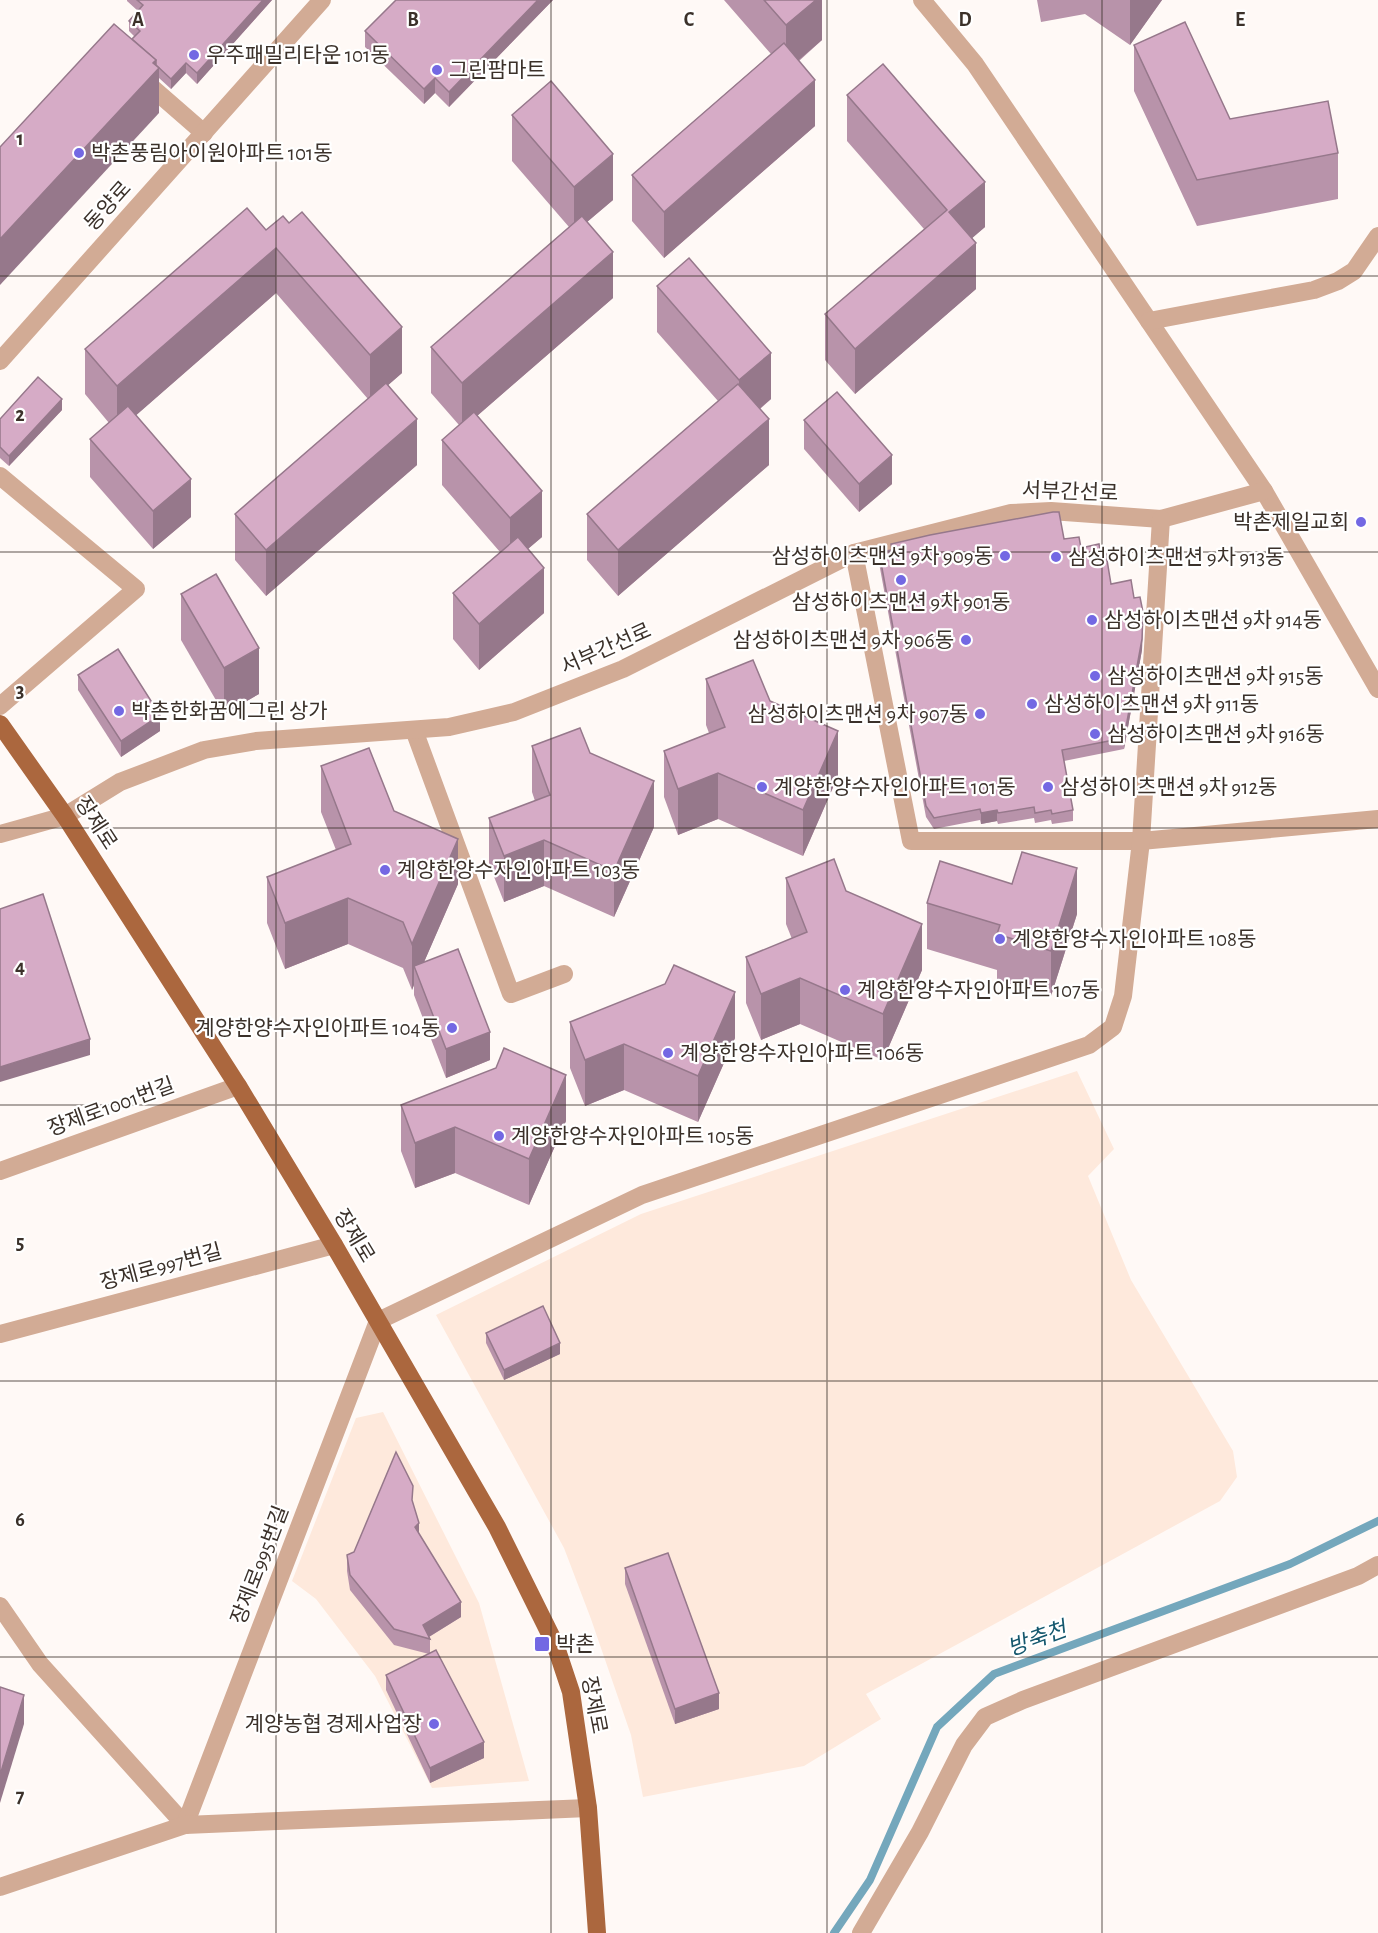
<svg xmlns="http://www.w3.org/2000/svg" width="1378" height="1933" font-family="'Alegreya Sans','Noto Sans KR',sans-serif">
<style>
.built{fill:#fee9dc}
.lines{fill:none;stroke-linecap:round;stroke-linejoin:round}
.stream{stroke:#74a7bc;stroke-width:8}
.minor{stroke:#d2ab95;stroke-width:18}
.major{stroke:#ab673e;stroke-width:18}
.wall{fill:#b893aa}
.shaded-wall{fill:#96788b}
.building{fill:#d6abc6;stroke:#96788b;stroke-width:1.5}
.grid{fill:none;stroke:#3b312a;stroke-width:1.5;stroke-opacity:0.55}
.poi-dot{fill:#7368e3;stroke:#fff;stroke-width:2}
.labels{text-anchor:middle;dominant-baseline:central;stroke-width:4.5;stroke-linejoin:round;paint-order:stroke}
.poi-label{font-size:21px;fill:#3b312a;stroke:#fff;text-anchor:start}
.street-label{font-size:21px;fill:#3b312a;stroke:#fff}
.water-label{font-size:22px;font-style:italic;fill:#15586e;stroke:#fff}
.grid-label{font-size:20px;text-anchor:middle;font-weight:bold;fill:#3b312a;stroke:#fff;stroke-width:4.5;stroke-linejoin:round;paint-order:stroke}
</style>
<rect width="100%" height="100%" fill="#fff9f6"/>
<g class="built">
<polygon points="1077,1071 1114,1149 1088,1176 1131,1280 1233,1451 1237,1477 1220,1501 866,1694 881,1719 804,1766 643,1797 631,1735 591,1619 564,1548 436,1315 641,1214"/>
<polygon points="383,1412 479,1603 529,1781 432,1788 375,1676 316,1599 292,1581 356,1418"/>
</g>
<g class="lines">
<polyline class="stream" points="834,1933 870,1880 937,1727 994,1674 1290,1564 1378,1521"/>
<g class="minor">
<polyline points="922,0 975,64 1264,491 1378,689"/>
<polyline points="142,79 204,133"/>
<polyline points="1149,321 1314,290 1338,281 1354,271 1378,236"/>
<polyline points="0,361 322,0"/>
<polyline points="0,476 136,589 0,706"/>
<polyline points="854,553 911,841 1141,841 1378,819"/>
<polyline points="414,730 511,994 564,974"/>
<polyline points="0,834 65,816 120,782 204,750 256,741 449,727 514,712 623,669 854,553 1011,513 1051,511 1161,519 1264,491"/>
<polyline points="0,1171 238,1086"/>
<polyline points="0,1334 334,1245"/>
<polyline points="0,1606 40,1664 185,1825"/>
<polyline points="185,1825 378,1321 642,1195 1089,1045 1113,1027 1123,996 1141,841 1161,519"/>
<polyline points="0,1887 185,1825 588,1808"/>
<polyline points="861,1933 920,1832 964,1745 985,1717 1023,1700 1358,1576 1378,1565"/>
</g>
<polyline class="major" points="0,724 65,816 238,1086 334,1245 497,1527 555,1644 571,1692 588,1808 597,1933"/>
</g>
<g class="wall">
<polygon points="127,0 272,0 197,84 186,73 171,89 159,78 159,113 132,39 135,37 129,31 129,21 138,11 127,1"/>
<polygon points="396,0 553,0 449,107 435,93 424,104 365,47 365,31"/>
<polygon points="724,0 822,0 822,40 799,61 815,126 664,258 632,221 632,175 771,54"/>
<polygon points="1037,0 1162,0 1130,45 1085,14 1041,22"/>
<polygon points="1134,45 1230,119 1338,153 1338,199 1197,226 1134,91"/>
<polygon points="847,95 985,227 972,238 976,289 855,394 825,360 825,314 924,229 847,141"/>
<polygon points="512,115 613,200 587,222 613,298 477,416 542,537 528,549 544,613 479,670 453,639 453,593 500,552 442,485 442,440 459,425 431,393 431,347 569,227 512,161"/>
<polygon points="266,230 402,373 388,385 417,465 266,596 235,560 235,514 368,399 276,293 136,415 191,517 153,549 90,477 90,439 109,423 85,394 85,349"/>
<polygon points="657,286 771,399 760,409 769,465 618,596 587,560 587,514 718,401 657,332"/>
<polygon points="62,410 9,466 0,458 0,419"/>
<polygon points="804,420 892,484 859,512 804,449"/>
<polygon points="1064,539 1081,548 1101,555 1111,584 1134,598 1143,623 1142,650 1124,749 1064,761 1073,810 1073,821 1052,824 1051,820 1035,823 1034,818 998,824 997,821 981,824 980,820 934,829 926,817 879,563 879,552 891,550 891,544"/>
<polygon points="181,594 259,694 224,714 181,640"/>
<polygon points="78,675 160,731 121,757 78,690"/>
<polygon points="706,679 770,701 838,776 803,856 718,819 678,835 664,797 664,751 709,733 706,725"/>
<polygon points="532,746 590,753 654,827 614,917 544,886 504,902 489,864 489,818 535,801 532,792"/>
<polygon points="321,766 394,811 458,884 424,962 490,1060 446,1078 414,995 414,985 412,990 403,968 348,944 285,969 267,923 267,877 336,850 321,812"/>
<polygon points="786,878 846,891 922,970 883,1060 800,1024 761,1040 746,1003 746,957 792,939 786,924"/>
<polygon points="927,903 1077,914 1051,996 997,980 997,970 927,949"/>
<polygon points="570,1022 735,1038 698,1122 624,1090 585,1106 570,1068"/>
<polygon points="401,1105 566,1121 529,1205 455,1173 415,1188 401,1151"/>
<polygon points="486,1333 560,1354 504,1380 486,1343"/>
<polygon points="413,1504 419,1534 461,1617 429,1637 430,1639 430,1653 484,1758 430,1783 386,1690 386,1675 429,1654 394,1645 350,1590 347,1571 347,1555 354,1552"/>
<polygon points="625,1568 719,1709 675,1724 625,1584"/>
</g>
<g class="shaded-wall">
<polygon points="263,0 272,0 197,84 197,73"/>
<polygon points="538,0 553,0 449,107 449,92"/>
<polygon points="816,0 822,0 822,40 786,71 786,25"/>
<polygon points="1130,0 1162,0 1130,45"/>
<polygon points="156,60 159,68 159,113 0,285 0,239"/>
<polygon points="186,63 186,73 171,89 171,79"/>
<polygon points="435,78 435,93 424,104 424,89"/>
<polygon points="815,80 815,126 664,258 664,212"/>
<polygon points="613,154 613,200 574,233 574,187"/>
<polygon points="985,182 985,227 949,258 949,212"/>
<polygon points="976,243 976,289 855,394 855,349"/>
<polygon points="276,248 276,293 117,432 117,386"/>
<polygon points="613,252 613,298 462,429 462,383"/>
<polygon points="402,327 402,373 370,401 370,355"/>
<polygon points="771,353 771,399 739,426 739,380"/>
<polygon points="62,399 62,410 9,466 9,456"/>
<polygon points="417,419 417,465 266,596 266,550"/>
<polygon points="769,419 769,465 618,596 618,550"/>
<polygon points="892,455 892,484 859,512 859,484"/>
<polygon points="191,479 191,517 153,549 153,511"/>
<polygon points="542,491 542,537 510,564 510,518"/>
<polygon points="544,568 544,613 479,670 479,624"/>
<polygon points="1143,612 1142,650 1124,749 1124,738"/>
<polygon points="259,648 259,694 224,714 224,668"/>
<polygon points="160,715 160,731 121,757 121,741"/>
<polygon points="838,731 838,776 803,856 803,810"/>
<polygon points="718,773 718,819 678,835 678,789"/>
<polygon points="654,781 654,827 614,917 614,871"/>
<polygon points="997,810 997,821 981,824 981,813"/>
<polygon points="458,839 458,884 418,976 414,966 414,985 412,990 412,944"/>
<polygon points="544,840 544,886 504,902 504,856"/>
<polygon points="1077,868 1077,914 1051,996 1051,951"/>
<polygon points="348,898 348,944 285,969 285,923"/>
<polygon points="922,924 922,970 883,1060 883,1014"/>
<polygon points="800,978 800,1024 761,1040 761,994"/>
<polygon points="735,992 735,1038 698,1122 698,1076"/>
<polygon points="490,1032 490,1060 446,1078 446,1049"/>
<polygon points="90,1039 90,1055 0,1082 0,1067"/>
<polygon points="624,1044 624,1090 585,1106 585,1060"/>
<polygon points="566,1075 566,1121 529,1205 529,1159"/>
<polygon points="455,1127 455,1173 415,1188 415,1143"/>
<polygon points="560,1343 560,1354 504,1380 504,1370"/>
<polygon points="419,1523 419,1538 415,1527"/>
<polygon points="461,1602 461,1617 427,1638 423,1625"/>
<polygon points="719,1693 719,1709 675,1724 675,1709"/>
<polygon points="24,1695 24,1724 0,1803 0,1775"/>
<polygon points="484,1742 484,1758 430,1783 430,1768"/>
</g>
<g class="building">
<polygon points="137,0 263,0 197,73 186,63 171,79 156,65 156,60 132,39 140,31 129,21 143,5"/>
<polygon points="396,0 538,0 449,92 435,78 424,89 365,31"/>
<polygon points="764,0 816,0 786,25"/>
<polygon points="1185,22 1230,119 1328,101 1338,153 1197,180 1134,45"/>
<polygon points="114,24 156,60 153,63 159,68 0,239 0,147"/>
<polygon points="784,43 815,80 664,212 632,175"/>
<polygon points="883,64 985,182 949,212 976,243 855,349 825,314 947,210 847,95"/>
<polygon points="551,81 613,154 574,187 512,115"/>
<polygon points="247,208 266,230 283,216 289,223 302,212 402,327 370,355 276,248 117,386 85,349"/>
<polygon points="582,216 613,252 462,383 431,347"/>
<polygon points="689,258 771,353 739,380 657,286"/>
<polygon points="38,377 62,399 9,456 0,447 0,419"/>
<polygon points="386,383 417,419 266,550 235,514"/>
<polygon points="738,384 769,419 618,550 587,514"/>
<polygon points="837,392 892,455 859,484 804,420"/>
<polygon points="128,406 191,479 153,511 90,439"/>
<polygon points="474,412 542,491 510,518 442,440"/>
<polygon points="1053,512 1059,512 1064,539 1079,537 1081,548 1099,544 1101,555 1106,554 1111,584 1131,580 1134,598 1140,597 1143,612 1142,639 1124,738 1062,750 1073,810 1052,814 1051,810 1035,813 1034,807 998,813 997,810 981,813 980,809 934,818 926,806 879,552 892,550 891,544 930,535"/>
<polygon points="518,537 544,568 479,624 453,593"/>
<polygon points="216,574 259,648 224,668 181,594"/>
<polygon points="118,649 160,715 121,741 78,675"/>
<polygon points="753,660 770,701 838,731 803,810 718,773 678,789 664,751 725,727 706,679"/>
<polygon points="580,728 590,753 654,781 614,871 544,840 504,856 489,818 550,795 532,746"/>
<polygon points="369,748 394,811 458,839 412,944 403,922 348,898 285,923 267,877 351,844 321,766"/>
<polygon points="1022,852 1077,868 1051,951 997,934 1000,925 927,903 940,861 1012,884"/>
<polygon points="834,859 846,891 922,924 883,1014 800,978 761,994 746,957 807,932 786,878"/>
<polygon points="43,894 90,1039 0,1067 0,909"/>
<polygon points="458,949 490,1032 446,1049 414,966"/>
<polygon points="674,965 735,992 698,1076 624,1044 585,1060 570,1022 665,984"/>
<polygon points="504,1048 566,1075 529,1159 455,1127 415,1143 401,1105 496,1068"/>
<polygon points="543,1306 560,1343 504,1370 486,1333"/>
<polygon points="396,1452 413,1486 412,1500 419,1523 415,1527 461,1602 423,1625 430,1639 394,1629 350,1575 347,1555 354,1552"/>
<polygon points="668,1553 719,1693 675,1709 625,1568"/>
<polygon points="436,1650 484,1742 430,1768 386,1675"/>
<polygon points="0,1687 24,1695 0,1775"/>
</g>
<path class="grid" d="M276,0V1933M551,0V1933M827,0V1933M1102,0V1933M0,276H1378M0,552H1378M0,828H1378M0,1105H1378M0,1381H1378M0,1657H1378"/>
<g class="poi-dot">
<circle cx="194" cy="55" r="6"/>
<circle cx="437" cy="70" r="6"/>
<circle cx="79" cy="153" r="6"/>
<circle cx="1361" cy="522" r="6"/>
<circle cx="1005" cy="556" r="6"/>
<circle cx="1056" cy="557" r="6"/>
<circle cx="901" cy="580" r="6"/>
<circle cx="1092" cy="620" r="6"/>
<circle cx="966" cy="640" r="6"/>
<circle cx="1095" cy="676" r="6"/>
<circle cx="1032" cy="704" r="6"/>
<circle cx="119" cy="711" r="6"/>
<circle cx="980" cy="714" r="6"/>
<circle cx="1095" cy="734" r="6"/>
<circle cx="762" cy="787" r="6"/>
<circle cx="1048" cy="787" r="6"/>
<circle cx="385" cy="870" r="6"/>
<circle cx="1000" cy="939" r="6"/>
<circle cx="845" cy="990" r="6"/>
<circle cx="452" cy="1028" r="6"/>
<circle cx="668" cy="1053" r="6"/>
<circle cx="499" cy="1136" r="6"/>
<rect x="534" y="1636" width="16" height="16" rx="3"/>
<circle cx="434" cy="1724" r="6"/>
</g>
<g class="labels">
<g class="poi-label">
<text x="206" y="55">우주패밀리타운 101동</text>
<text x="449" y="70">그린팜마트</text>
<text x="91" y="153">박촌풍림아이원아파트 101동</text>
<text x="1349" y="522" text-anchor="end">박촌제일교회</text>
<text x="993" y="556" text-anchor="end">삼성하이츠맨션 9차 909동</text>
<text x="1068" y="557">삼성하이츠맨션 9차 913동</text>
<text x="901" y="602" text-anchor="middle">삼성하이츠맨션 9차 901동</text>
<text x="1104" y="620">삼성하이츠맨션 9차 914동</text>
<text x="954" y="640" text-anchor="end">삼성하이츠맨션 9차 906동</text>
<text x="1107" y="676">삼성하이츠맨션 9차 915동</text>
<text x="1044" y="704">삼성하이츠맨션 9차 911동</text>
<text x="131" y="711">박촌한화꿈에그린 상가</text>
<text x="968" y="714" text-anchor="end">삼성하이츠맨션 9차 907동</text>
<text x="1107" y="734">삼성하이츠맨션 9차 916동</text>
<text x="774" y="787">계양한양수자인아파트 101동</text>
<text x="1060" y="787">삼성하이츠맨션 9차 912동</text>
<text x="397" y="870">계양한양수자인아파트 103동</text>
<text x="1012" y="939">계양한양수자인아파트 108동</text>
<text x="857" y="990">계양한양수자인아파트 107동</text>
<text x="440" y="1028" text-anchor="end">계양한양수자인아파트 104동</text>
<text x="680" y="1053">계양한양수자인아파트 106동</text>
<text x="511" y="1136">계양한양수자인아파트 105동</text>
<text x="556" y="1644">박촌</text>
<text x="422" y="1724" text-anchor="end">계양농협 경제사업장</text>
</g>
<g class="street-label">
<text transform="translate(108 206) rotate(-48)">동양로</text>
<text transform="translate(1070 492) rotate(2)">서부간선로</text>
<text transform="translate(606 649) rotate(-24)">서부간선로</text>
<text transform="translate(96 823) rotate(57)">장제로</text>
<text transform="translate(111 1107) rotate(-20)">장제로1001번길</text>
<text transform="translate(354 1236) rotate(59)">장제로</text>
<text transform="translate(161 1267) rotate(-15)">장제로997번길</text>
<text transform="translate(260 1565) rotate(-69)">장제로995번길</text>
<text transform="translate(594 1705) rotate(79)">장제로</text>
</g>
<g class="water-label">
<text transform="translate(1037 1639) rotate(-20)">방축천</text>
</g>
</g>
<g class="grid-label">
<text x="138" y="26">A</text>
<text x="413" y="26">B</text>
<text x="689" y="26">C</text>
<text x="965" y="26">D</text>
<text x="1240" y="26">E</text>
<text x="20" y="145">1</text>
<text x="20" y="421">2</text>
<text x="20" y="697">3</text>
<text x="20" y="973">4</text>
<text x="20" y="1249">5</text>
<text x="20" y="1526">6</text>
<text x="20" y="1802">7</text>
</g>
</svg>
